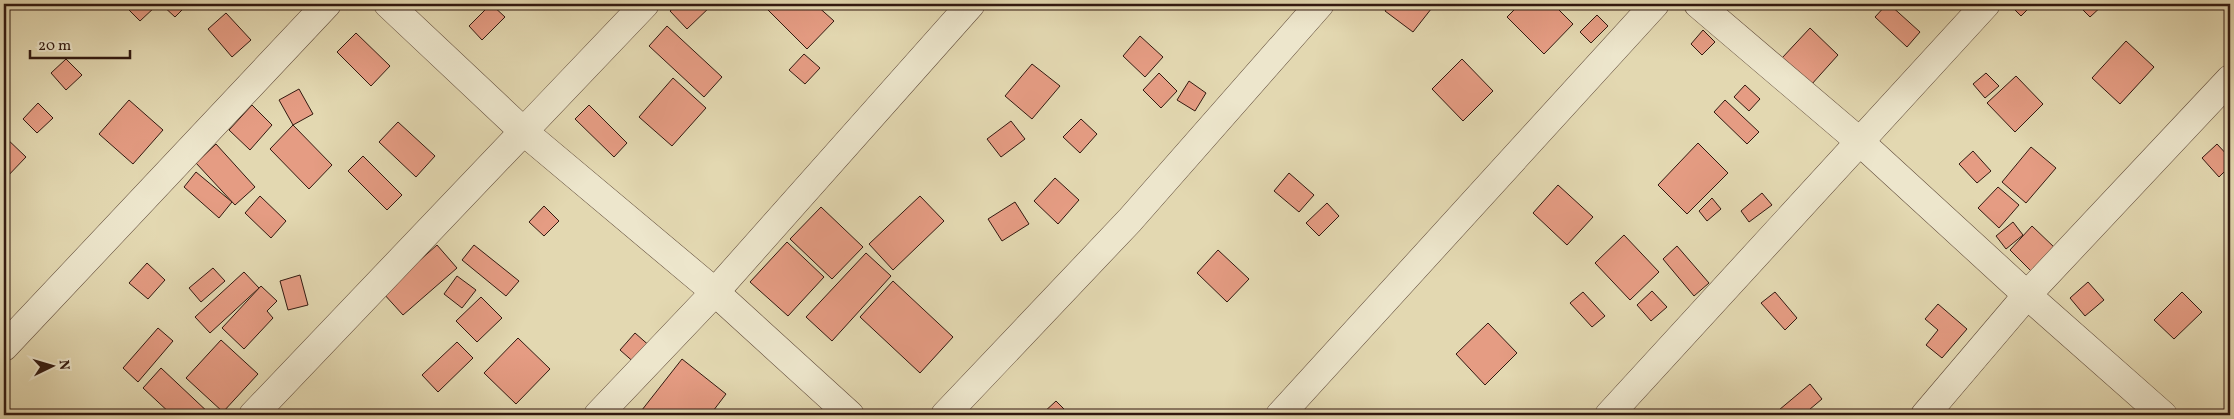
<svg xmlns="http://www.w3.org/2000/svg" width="2234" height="419" font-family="Vollkorn,serif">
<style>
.building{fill:#e59c83;stroke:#321910}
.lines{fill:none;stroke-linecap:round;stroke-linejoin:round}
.minor-casing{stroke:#5e4938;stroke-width:29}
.minor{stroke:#ede6cc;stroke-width:28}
</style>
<rect width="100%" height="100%" fill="#e3d8b1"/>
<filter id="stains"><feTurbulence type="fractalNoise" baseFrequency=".004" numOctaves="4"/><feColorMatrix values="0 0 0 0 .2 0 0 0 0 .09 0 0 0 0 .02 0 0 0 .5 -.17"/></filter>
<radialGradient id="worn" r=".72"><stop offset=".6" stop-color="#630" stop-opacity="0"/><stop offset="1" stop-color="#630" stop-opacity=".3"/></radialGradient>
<g class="building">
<polygon points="123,4 154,4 156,6 140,21"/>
<polygon points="161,4 188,4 175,17"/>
<polygon points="491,4 505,17 482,40 469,26"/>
<polygon points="678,4 713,4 687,29 670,11"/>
<polygon points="762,4 815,4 834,21 807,49"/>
<polygon points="1390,4 1435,4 1413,32 1385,11"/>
<polygon points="1520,4 1553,4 1573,24 1544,54 1507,17"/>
<polygon points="1887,4 1889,4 1920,32 1907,47 1875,17"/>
<polygon points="2009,4 2033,4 2021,16"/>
<polygon points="2077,4 2104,4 2090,17"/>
<polygon points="226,13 251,40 232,57 208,29"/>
<polygon points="1597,15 1608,26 1591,43 1580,32"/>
<polygon points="667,26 722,77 704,97 649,46"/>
<polygon points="1810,28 1838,55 1811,85 1782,58"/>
<polygon points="1703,30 1715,42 1702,55 1691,44"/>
<polygon points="356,33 390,66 371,86 337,52"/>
<polygon points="1140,36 1163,57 1145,77 1123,56"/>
<polygon points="2126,41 2154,67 2120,104 2092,78"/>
<polygon points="804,54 820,68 805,84 789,70"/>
<polygon points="66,59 82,75 66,90 51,73"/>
<polygon points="1462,59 1493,91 1463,121 1432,89"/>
<polygon points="1032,64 1060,86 1032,119 1005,96"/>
<polygon points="1159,73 1177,91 1161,108 1143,90"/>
<polygon points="1986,73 1999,86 1985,98 1973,84"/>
<polygon points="2016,76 2043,104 2015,132 1987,103"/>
<polygon points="673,78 706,108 672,146 639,117"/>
<polygon points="1189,81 1206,93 1195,111 1177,100"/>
<polygon points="1745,85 1760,99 1749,111 1734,97"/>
<polygon points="299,89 313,114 293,125 279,100"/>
<polygon points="129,100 163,130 133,164 99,134"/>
<polygon points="1725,100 1759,132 1747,144 1714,112"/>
<polygon points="38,103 53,118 37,133 23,119"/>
<polygon points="252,105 272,125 250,150 229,130"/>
<polygon points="589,105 627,143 614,157 575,119"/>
<polygon points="1081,119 1097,134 1080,153 1063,137"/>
<polygon points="1011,121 1025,139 1001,157 987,139"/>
<polygon points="398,122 435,156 416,177 379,142"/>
<polygon points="293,125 332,165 309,189 270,149"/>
<polygon points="4,136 26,157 4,180"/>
<polygon points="1698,143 1728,173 1687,214 1658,185"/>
<polygon points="216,144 255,187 235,205 196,163"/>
<polygon points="2217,144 2230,158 2230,166 2219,177 2202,158"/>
<polygon points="2031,147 2056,168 2026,203 2002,182"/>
<polygon points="1973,151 1991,171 1977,183 1959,164"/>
<polygon points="363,156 402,195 387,210 348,171"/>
<polygon points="196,172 232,202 219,218 184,187"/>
<polygon points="1289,173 1314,195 1299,212 1274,191"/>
<polygon points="1055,178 1079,200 1058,224 1034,201"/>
<polygon points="1558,185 1593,217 1567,245 1533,213"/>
<polygon points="1998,187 2019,205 1999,228 1978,208"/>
<polygon points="1762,193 1772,205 1749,222 1741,211"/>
<polygon points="260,196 286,221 271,238 245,213"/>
<polygon points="920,196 944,221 893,270 869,244"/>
<polygon points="1712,198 1721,209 1707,221 1699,211"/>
<polygon points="1015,202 1029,224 1002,241 988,219"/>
<polygon points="1327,203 1339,216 1319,236 1306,223"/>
<polygon points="544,206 559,221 544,236 529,222"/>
<polygon points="821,207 863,247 832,279 790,239"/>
<polygon points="2013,222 2023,235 2006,249 1996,236"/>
<polygon points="2032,226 2055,248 2032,272 2010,250"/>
<polygon points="1624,235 1659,272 1630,300 1595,263"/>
<polygon points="787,242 824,277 788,316 750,282"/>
<polygon points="437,245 457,268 403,315 383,293"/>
<polygon points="474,245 519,281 506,296 462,260"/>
<polygon points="1677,246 1709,283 1694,296 1663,259"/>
<polygon points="1218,250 1249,279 1227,302 1197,273"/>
<polygon points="866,253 891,276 832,341 806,317"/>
<polygon points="147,263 165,280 148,299 129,283"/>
<polygon points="213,268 225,281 201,302 189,288"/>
<polygon points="244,272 259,288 210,333 195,317"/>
<polygon points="300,275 308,305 288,310 280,281"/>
<polygon points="457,276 476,290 462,308 444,294"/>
<polygon points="893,281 953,337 920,373 860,317"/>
<polygon points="2088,282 2104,300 2085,316 2070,298"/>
<polygon points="261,286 277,301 267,311 273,318 244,349 222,328"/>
<polygon points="1652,291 1667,307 1651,321 1637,305"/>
<polygon points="1583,292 1605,316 1592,327 1570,303"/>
<polygon points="1775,292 1797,318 1785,330 1761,303"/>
<polygon points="2182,292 2202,312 2174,339 2154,320"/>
<polygon points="481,297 502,318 477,342 456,321"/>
<polygon points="1938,304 1967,329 1942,358 1926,345 1938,330 1925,319"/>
<polygon points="1488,323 1517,353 1485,385 1456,354"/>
<polygon points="158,328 173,341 138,382 123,368"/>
<polygon points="635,333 652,348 637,365 620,350"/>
<polygon points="518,338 550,369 516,404 484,373"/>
<polygon points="221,340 258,374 223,412 186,378"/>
<polygon points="457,342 473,358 438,392 422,375"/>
<polygon points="682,359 726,394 710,415 638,415"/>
<polygon points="161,368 211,415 172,415 143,388"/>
<polygon points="1810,384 1822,399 1803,415 1773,415"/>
<polygon points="1056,401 1070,415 1044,415 1042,414"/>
</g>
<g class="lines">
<defs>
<g id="minor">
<polyline points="388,4 523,131 715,292 850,415"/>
<polyline points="1698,4 1859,141 2027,295 2163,415"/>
<polyline points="4,347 327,4"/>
<polyline points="253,415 645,4"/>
<polyline points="598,415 715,292 971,4"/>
<polyline points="945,415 1130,220 1320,4"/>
<polyline points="1280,415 1655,4"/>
<polyline points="1609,415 1986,4"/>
<polyline points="1925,415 2027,295 2230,79"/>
</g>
</defs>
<use href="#minor" class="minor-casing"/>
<use href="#minor" class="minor"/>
</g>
<rect width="2234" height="419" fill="none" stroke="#e3d8b1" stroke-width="20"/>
<rect x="5" y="5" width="2224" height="409" fill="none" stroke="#321910" stroke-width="2.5"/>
<rect x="10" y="10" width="2214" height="399" fill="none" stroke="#321910"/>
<g transform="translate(52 366) rotate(85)" stroke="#ede6cc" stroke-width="4" paint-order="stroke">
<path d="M0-4L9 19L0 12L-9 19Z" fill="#321910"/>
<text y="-8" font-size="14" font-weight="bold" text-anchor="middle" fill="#321910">N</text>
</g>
<path d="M30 50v8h100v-8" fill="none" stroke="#321910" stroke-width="2.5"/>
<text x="38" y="50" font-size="15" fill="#321910" stroke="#ede6cc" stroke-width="4" paint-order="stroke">20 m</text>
<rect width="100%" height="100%" filter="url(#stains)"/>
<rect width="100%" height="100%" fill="url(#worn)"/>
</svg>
